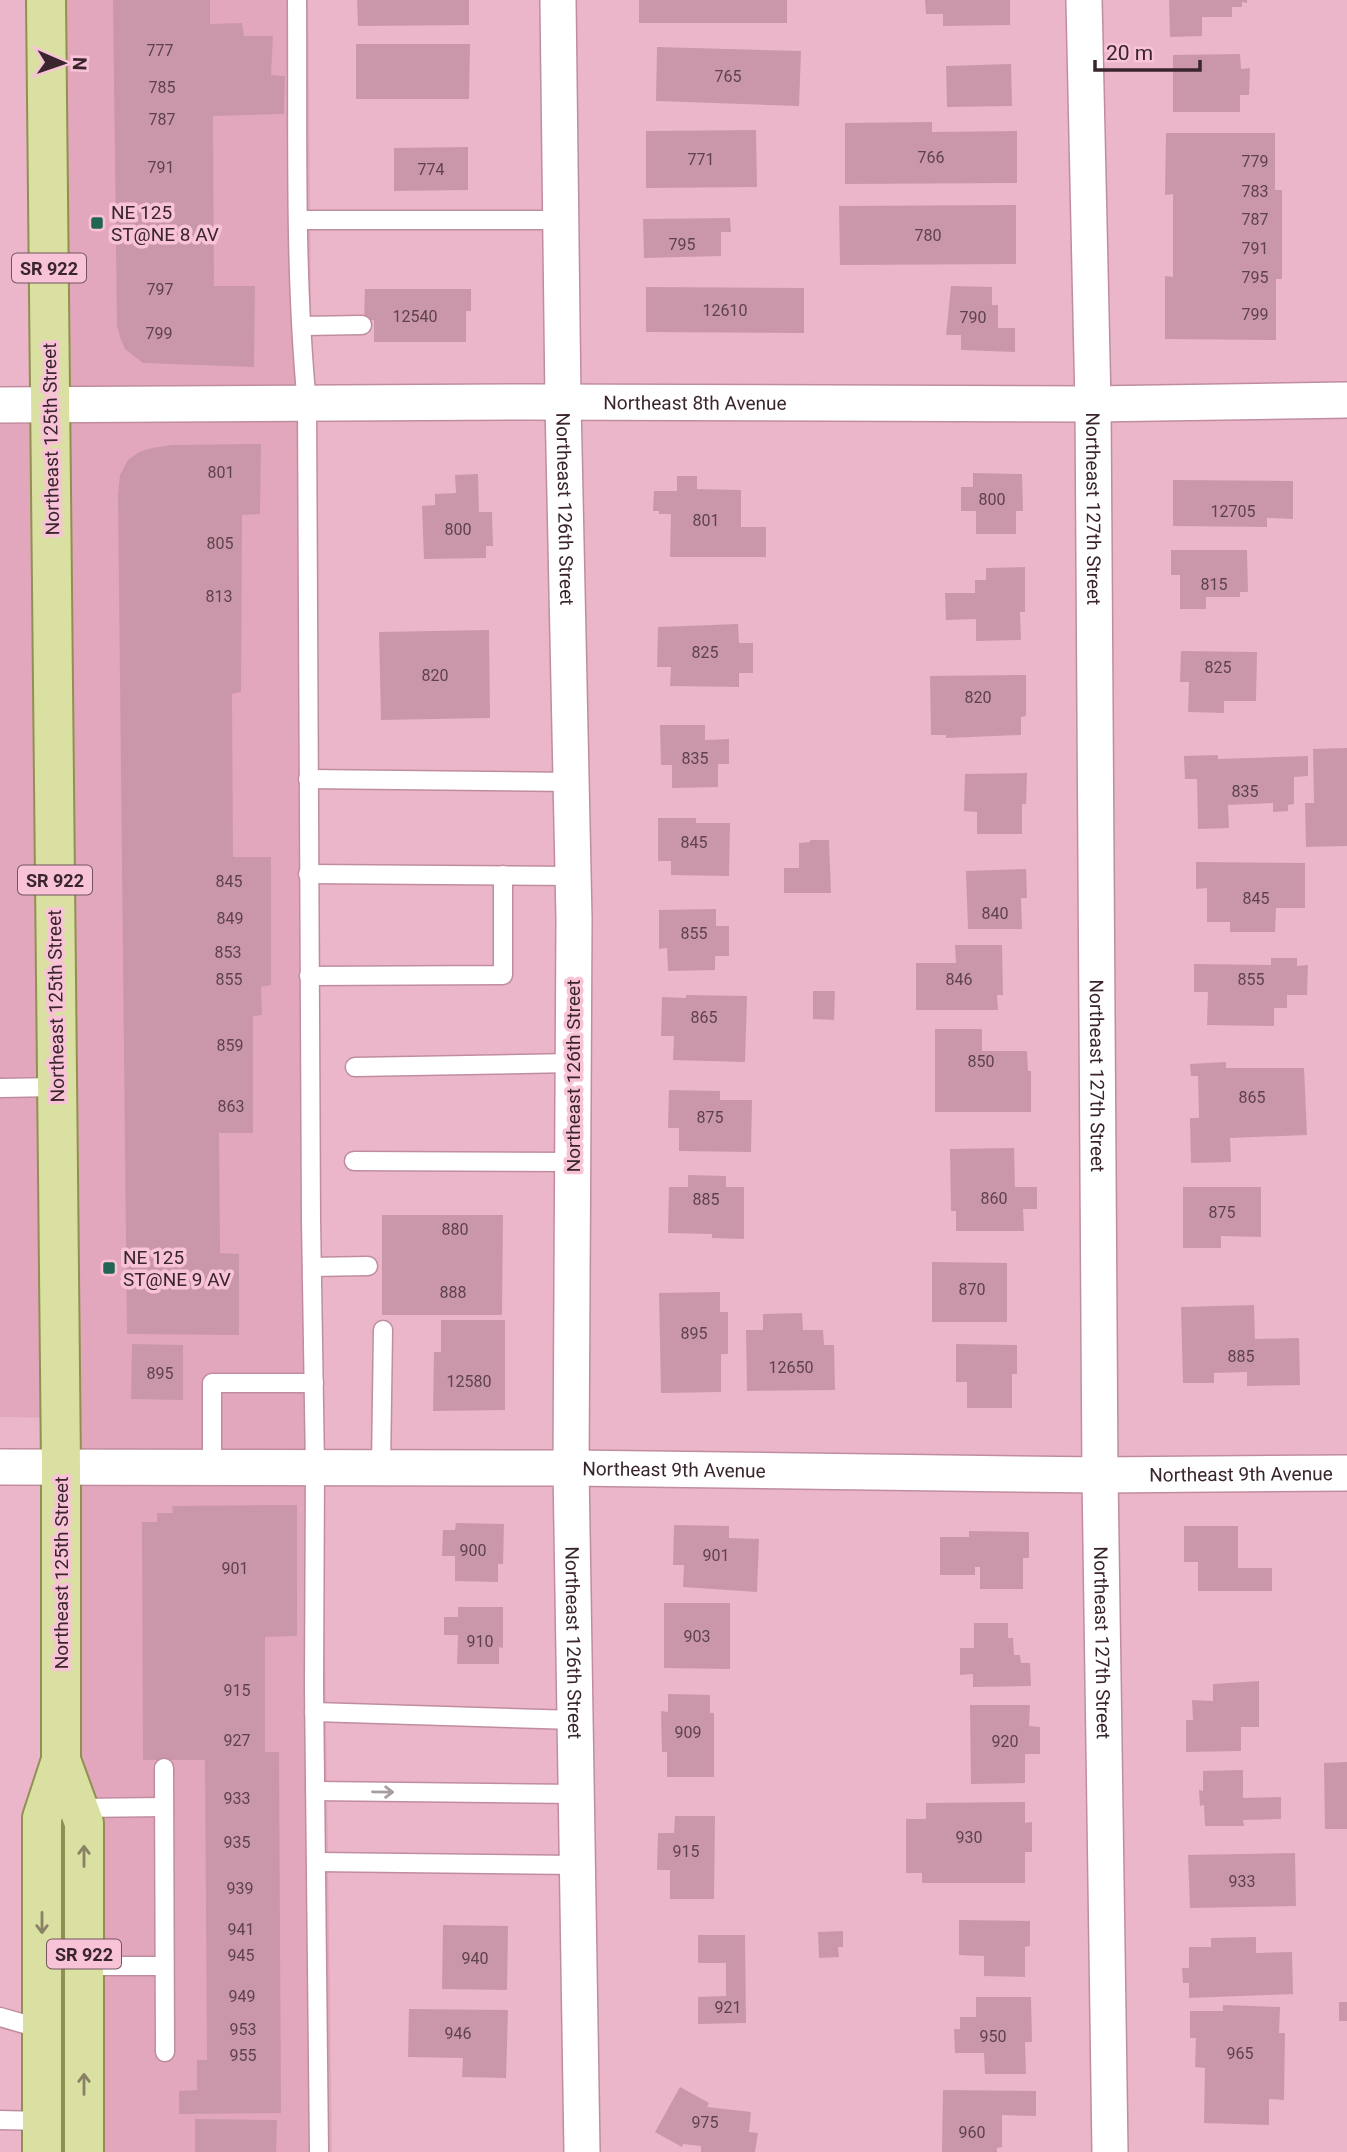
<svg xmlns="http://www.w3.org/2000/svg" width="1347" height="2152" font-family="Roboto,sans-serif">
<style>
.built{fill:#e3a7bd}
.building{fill:#ca97aa}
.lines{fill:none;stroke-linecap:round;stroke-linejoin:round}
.lane-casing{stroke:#c08da0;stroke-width:21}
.street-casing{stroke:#c08da0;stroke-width:38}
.primary-casing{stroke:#909150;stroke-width:42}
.lane{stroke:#fff;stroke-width:18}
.street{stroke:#fff;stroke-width:35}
.primary{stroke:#d9e0a1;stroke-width:38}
.oneway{stroke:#a69da0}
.oneway2{stroke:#8a8267}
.poi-dot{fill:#206454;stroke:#f8c3d7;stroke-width:2.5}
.labels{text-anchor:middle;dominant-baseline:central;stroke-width:7;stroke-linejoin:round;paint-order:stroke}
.number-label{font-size:16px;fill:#5e424c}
.shield{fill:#f8c3d7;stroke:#735460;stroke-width:2}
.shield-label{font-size:18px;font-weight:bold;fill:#3a252d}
.poi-label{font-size:19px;fill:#3a252d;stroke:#f8c3d7;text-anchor:start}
.street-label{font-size:19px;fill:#3a252d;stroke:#f8c3d7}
</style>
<rect width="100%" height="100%" fill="#ebb6ca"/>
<polygon class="built" points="58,0 308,0 322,1427 332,2152 61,2152 66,1418 0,1417 0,415 68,416"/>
<g class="building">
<polygon points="113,0 210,0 210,24 242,23 244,36 273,36 271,75 285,76 284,114 213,116 214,286 255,286 254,367 143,363 125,349 121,340 117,326"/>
<polygon points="357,0 469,0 469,25 358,26"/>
<rect x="639" y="0" width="148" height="23"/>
<polygon points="925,0 1010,0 1010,25 943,26 943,14 926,14"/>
<polygon points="1169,0 1247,0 1247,3 1242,2 1242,7 1232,7 1232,17 1202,17 1202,36 1170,37"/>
<polygon points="356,44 470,44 469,99 356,99"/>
<polygon points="657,47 801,51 799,106 656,101"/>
<polygon points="1240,54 1241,69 1250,68 1249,95 1240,95 1240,112 1173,112 1173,55"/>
<polygon points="1011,64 1012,106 947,107 946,66"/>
<polygon points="932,122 932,132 1017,131 1017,183 845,184 845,123"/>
<polygon points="756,130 757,187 646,188 646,131"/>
<polygon points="1166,133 1275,133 1275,190 1282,190 1282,279 1276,279 1276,340 1165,339 1165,276 1173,277 1173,194 1165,195"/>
<polygon points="468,147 468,190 394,191 394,148"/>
<polygon points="1016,205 1016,264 840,265 839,206"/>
<polygon points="730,218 731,232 721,232 721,256 644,258 643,219"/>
<polygon points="951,286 992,287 992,305 998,305 998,328 1015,328 1015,352 961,350 961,335 946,335"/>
<polygon points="646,287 804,288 804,333 646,332"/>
<polygon points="365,289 471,289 471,311 466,311 466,342 374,342 374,320 364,320"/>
<polygon points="261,444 260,514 242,515 241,692 232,694 233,857 271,857 271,985 261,987 262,1015 253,1016 253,1133 219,1133 220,1253 239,1254 239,1335 127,1334 118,494 120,475 128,460 139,452 152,448 172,445"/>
<polygon points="973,473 1022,474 1023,511 1016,511 1016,534 976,534 976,511 961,511 961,487 973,487"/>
<polygon points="478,474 479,512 492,512 493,546 486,546 486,558 424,559 422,506 435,505 435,494 456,493 455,475"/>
<polygon points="677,476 697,476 697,489 741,490 741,527 766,527 766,557 670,557 671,514 659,514 659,511 653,511 654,491 677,491"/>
<polygon points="1173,480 1293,481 1293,519 1267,518 1267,527 1173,526"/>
<polygon points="1171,550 1247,550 1248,592 1240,592 1240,597 1206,597 1206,609 1180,609 1180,575 1171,575"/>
<polygon points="1025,567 1025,612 1020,612 1021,640 976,641 976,619 946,620 945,593 975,593 975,580 986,580 986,568"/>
<polygon points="738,624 739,643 753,643 753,673 739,673 739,687 670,686 671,667 657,667 658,627"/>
<polygon points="489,630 490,718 381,720 379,632"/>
<polygon points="1181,651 1257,652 1256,701 1224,701 1224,713 1188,712 1189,682 1180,682"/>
<polygon points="1026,675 1026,716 1021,717 1021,735 946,738 946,735 931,735 930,676"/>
<polygon points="660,725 705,725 705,740 729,739 729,764 718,764 718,787 672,788 672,765 661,765"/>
<polygon points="1347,748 1347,846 1306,847 1305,803 1314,803 1313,749"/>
<polygon points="1218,755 1218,759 1308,756 1308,776 1294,777 1294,804 1288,805 1288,811 1273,812 1273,803 1228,805 1229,828 1198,829 1197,779 1185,779 1184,756"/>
<polygon points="1027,773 1026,804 1022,804 1022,834 977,834 977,812 964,811 965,774"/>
<polygon points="658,818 696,818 696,823 730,823 729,876 671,875 671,861 658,861"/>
<polygon points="810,840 829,840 831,893 784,893 784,868 799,868 799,843 810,842"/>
<polygon points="1196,862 1305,863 1305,908 1276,908 1275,932 1230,932 1230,922 1207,922 1207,888 1196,889"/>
<polygon points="1026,869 1027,898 1021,898 1022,929 968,929 966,871"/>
<polygon points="716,909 716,926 729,926 729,956 715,956 715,970 668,971 667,948 659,949 659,910"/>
<polygon points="955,945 1002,945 1003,995 997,995 998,1010 916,1010 916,963 956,963"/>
<polygon points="1271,958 1297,958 1297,966 1308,965 1307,995 1287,995 1287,1008 1274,1008 1274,1026 1207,1025 1208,992 1194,992 1194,964 1271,965"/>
<polygon points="813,991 835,991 834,1020 813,1019"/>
<polygon points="686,995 747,996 745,1062 673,1060 674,1036 661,1036 662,997 686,998"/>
<polygon points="935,1029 982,1029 982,1051 1027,1051 1028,1071 1031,1071 1031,1112 935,1112"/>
<polygon points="1226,1062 1226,1068 1304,1068 1307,1135 1230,1138 1231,1162 1191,1163 1190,1118 1199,1118 1198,1076 1191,1076 1190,1064"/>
<polygon points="669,1090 720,1091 720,1100 752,1100 751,1152 679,1151 679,1128 668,1128"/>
<polygon points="1014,1148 1015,1187 1037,1187 1037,1209 1023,1209 1024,1231 956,1231 956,1211 951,1211 950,1149"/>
<polygon points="688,1175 726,1176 726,1187 744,1187 744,1239 712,1238 712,1234 668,1233 669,1187 688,1187"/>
<polygon points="1183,1187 1261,1187 1261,1237 1221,1236 1221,1248 1183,1248"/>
<polygon points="382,1215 503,1215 502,1315 382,1315"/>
<polygon points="932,1262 1007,1263 1007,1322 932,1322"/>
<polygon points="720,1292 720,1312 728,1312 728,1354 721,1354 721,1392 661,1393 659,1293"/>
<polygon points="1254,1305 1255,1339 1299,1338 1300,1385 1247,1386 1247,1372 1214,1373 1214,1383 1183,1383 1181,1307"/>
<polygon points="802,1313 803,1330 823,1330 824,1345 834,1345 835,1390 747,1391 746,1330 763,1330 763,1314"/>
<polygon points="441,1320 505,1320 505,1410 433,1411 434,1352 441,1352"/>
<polygon points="132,1344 183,1345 183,1400 131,1399"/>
<polygon points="956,1344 1017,1345 1017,1374 1012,1374 1012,1408 967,1408 967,1382 956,1382"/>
<polygon points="297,1505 297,1636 265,1637 265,1752 279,1752 281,2113 179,2114 179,2091 197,2090 197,2060 207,2060 205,1760 143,1760 142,1522 157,1522 157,1513 173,1513 172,1506"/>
<polygon points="456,1523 504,1524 503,1564 498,1564 498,1582 455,1581 455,1556 442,1556 443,1530 455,1530"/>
<polygon points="674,1525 729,1526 729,1538 759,1539 757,1592 683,1587 684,1565 673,1565"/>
<polygon points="1184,1526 1238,1526 1238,1568 1272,1568 1272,1591 1198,1591 1198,1562 1184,1562"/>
<polygon points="969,1531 1029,1532 1029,1558 1023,1558 1023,1589 980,1589 980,1567 975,1567 975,1575 940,1575 940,1537 969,1537"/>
<polygon points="664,1603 730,1603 730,1669 664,1668"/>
<polygon points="458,1607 503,1607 503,1648 499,1647 499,1664 457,1664 458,1635 444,1635 444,1617 458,1617"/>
<polygon points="974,1623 1008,1623 1008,1638 1013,1638 1014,1655 1020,1655 1021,1663 1030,1663 1031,1686 973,1687 973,1674 960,1675 960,1648 974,1648"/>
<polygon points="1259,1681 1259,1727 1241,1727 1241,1751 1186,1752 1186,1720 1193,1720 1192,1700 1213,1701 1213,1684"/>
<polygon points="668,1694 710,1695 710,1713 714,1713 714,1777 667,1777 667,1752 662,1752 661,1711 668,1712"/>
<polygon points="970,1705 1030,1705 1029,1726 1040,1727 1040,1754 1025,1754 1025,1783 971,1784"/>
<polygon points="1345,1762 1347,1762 1347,1829 1325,1829 1324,1763"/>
<polygon points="1243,1770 1243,1798 1281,1797 1281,1819 1243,1820 1244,1826 1205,1826 1204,1805 1200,1806 1199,1790 1203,1791 1203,1771"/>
<polygon points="1025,1802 1025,1823 1032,1822 1032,1852 1025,1852 1025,1883 922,1883 922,1873 906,1873 906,1819 926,1819 926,1803"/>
<polygon points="675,1816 715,1816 714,1899 670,1899 670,1870 657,1870 658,1833 674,1833"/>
<polygon points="1295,1853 1296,1906 1190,1908 1188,1855"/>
<polygon points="959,1920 1030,1921 1030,1946 1025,1947 1025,1977 984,1976 984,1956 959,1955"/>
<polygon points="443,1925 508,1926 507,1990 442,1989"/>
<polygon points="843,1931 843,1947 838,1947 839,1957 819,1958 818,1932"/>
<polygon points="698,1935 745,1935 746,2023 698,2024 698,1997 726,1996 726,1963 698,1963"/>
<polygon points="1256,1937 1256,1953 1292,1952 1293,1994 1189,1998 1189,1983 1183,1983 1182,1968 1189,1968 1189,1947 1211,1947 1211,1938"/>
<polygon points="976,1997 1031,1997 1032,2042 1025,2042 1026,2074 985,2074 984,2053 955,2053 954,2029 960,2029 960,2017 976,2017"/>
<rect x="1339" y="2002" width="8" height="19"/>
<polygon points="1223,2005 1280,2007 1279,2033 1285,2033 1284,2100 1269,2099 1269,2125 1204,2123 1205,2068 1195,2067 1196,2038 1190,2038 1190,2011 1223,2011"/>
<polygon points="409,2009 508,2010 506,2078 462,2077 463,2058 408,2057"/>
<polygon points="680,2087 709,2103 707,2107 751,2112 749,2132 758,2133 755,2152 701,2152 701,2146 683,2144 682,2147 655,2132"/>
<polygon points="943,2090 1036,2091 1036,2116 1002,2115 1002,2147 997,2148 997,2152 942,2152"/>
<polygon points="195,2119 277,2120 276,2152 195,2152"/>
</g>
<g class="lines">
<defs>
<g id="lane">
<path d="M297,0C298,134 294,270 307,404L311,1220L315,1467L314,1687L319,2152"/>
<polyline points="299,220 562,220"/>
<polyline points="302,326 362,325"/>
<polyline points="308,779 572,782"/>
<polyline points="308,874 573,876"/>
<polyline points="309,976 503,975 503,875"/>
<polyline points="355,1067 573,1063"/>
<polyline points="0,1088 57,1087"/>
<polyline points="354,1161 573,1162"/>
<polyline points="312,1267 368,1266"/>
<polyline points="212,1467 212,1383 314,1383"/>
<polyline points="381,1467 383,1330"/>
<polyline points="314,1712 575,1720"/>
<polyline points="164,1768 165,2052"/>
<polyline points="315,1791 576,1794"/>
<polyline points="79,1808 164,1807"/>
<polyline points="316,1862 577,1865"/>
<polyline points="84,1966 164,1966"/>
<polyline points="0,2017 42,2029"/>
<polyline points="0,2120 42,2121"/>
</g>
<g id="street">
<path id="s1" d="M558,0L563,402L574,919L571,1468L582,2152"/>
<path id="s2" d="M1084,0L1093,404L1100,1475L1110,2152"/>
<path id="s3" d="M0,405L527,402L1093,404L1347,400"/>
<path id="s4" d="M0,1467L571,1468L1100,1475L1347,1473"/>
</g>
<g id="primary">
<polyline points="61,1760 84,1823 84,2152"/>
<polyline points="42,2152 42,1818 61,1760 61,1467 46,0"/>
</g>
</defs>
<use href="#lane" class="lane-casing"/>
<use href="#street" class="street-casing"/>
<use href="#primary" class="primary-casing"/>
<use href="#lane" class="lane"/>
<use href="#street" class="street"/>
<use href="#primary" class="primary"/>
</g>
<defs><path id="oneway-shaft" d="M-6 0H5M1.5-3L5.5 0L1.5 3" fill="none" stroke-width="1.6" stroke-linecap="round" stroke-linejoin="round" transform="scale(1.75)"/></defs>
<use class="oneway" href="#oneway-shaft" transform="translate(383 1792) rotate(1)"/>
<g class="oneway2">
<use href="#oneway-shaft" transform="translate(84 1856) rotate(-90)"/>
<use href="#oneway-shaft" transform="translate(42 1923) rotate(90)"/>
<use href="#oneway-shaft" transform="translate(84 2084) rotate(-90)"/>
</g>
<g class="poi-dot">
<rect x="90" y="216" width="14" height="14" rx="3.5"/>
<rect x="102" y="1261" width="14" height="14" rx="3.5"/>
</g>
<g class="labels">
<g class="number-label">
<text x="160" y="50">777</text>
<text x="728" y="76">765</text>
<text x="162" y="87">785</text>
<text x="162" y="119">787</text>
<text x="931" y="157">766</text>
<text x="701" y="159">771</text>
<text x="1255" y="161">779</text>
<text x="161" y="167">791</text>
<text x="431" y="169">774</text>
<text x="1255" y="191">783</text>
<text x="1255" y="219">787</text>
<text x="928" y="235">780</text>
<text x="682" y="244">795</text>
<text x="1255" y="248">791</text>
<text x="1255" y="277">795</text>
<text x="160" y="289">797</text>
<text x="725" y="310">12610</text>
<text x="1255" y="314">799</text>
<text x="415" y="316">12540</text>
<text x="973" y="317">790</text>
<text x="159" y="333">799</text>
<text x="221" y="472">801</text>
<text x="992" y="499">800</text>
<text x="1233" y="511">12705</text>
<text x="706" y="520">801</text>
<text x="458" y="529">800</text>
<text x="220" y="543">805</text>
<text x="1214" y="584">815</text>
<text x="219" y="596">813</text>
<text x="705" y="652">825</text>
<text x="1218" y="667">825</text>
<text x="435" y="675">820</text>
<text x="978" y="697">820</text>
<text x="695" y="758">835</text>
<text x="1245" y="791">835</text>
<text x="694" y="842">845</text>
<text x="229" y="881">845</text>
<text x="1256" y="898">845</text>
<text x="995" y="913">840</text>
<text x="230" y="918">849</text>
<text x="694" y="933">855</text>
<text x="228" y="952">853</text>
<text x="229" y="979">855</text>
<text x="959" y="979">846</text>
<text x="1251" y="979">855</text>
<text x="704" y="1017">865</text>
<text x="230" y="1045">859</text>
<text x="981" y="1061">850</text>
<text x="1252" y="1097">865</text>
<text x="231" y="1106">863</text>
<text x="710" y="1117">875</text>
<text x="994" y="1198">860</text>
<text x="706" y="1199">885</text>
<text x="1222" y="1212">875</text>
<text x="455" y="1229">880</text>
<text x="972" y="1289">870</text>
<text x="453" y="1292">888</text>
<text x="694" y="1333">895</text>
<text x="1241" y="1356">885</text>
<text x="791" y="1367">12650</text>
<text x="160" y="1373">895</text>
<text x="469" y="1381">12580</text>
<text x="473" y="1550">900</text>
<text x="716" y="1555">901</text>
<text x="235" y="1568">901</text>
<text x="697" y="1636">903</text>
<text x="480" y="1641">910</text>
<text x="237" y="1690">915</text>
<text x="688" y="1732">909</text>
<text x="237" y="1740">927</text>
<text x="1005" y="1741">920</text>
<text x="237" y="1798">933</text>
<text x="969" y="1837">930</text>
<text x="237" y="1842">935</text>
<text x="686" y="1851">915</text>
<text x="1242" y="1881">933</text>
<text x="240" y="1888">939</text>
<text x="241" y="1929">941</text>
<text x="241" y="1955">945</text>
<text x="475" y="1958">940</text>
<text x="242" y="1996">949</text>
<text x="728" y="2007">921</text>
<text x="243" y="2029">953</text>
<text x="458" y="2033">946</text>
<text x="993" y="2036">950</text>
<text x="1240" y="2053">965</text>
<text x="243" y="2055">955</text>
<text x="705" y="2122">975</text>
<text x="972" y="2132">960</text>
</g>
<g class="shield">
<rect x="12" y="253.5" width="74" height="29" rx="5"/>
<rect x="18" y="865.5" width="74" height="29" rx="5"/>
<rect x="47" y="1939.5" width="74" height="29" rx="5"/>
</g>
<g class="shield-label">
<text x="49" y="268">SR 922</text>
<text x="55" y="880">SR 922</text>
<text x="84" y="1954">SR 922</text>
</g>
<g class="poi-label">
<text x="111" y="212">NE 125<tspan x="111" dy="22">ST@NE 8 AV</tspan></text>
<text x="123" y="1257">NE 125<tspan x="123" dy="22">ST@NE 9 AV</tspan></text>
</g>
<g class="street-label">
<text stroke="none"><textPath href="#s3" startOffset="695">Northeast 8th Avenue</textPath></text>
<text transform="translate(51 439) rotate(-91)">Northeast 125th Street</text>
<text stroke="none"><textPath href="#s1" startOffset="509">Northeast 126th Street</textPath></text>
<text stroke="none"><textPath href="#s2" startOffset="509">Northeast 127th Street</textPath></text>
<text transform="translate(56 1006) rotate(-91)">Northeast 125th Street</text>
<text transform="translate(573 1076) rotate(-90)">Northeast 126th Street</text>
<text stroke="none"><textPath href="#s2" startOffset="1076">Northeast 127th Street</textPath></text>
<text stroke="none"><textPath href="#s4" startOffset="674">Northeast 9th Avenue</textPath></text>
<text stroke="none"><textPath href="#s4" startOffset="1241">Northeast 9th Avenue</textPath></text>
<text transform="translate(61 1573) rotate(-90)">Northeast 125th Street</text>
<text stroke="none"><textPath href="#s1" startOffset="1643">Northeast 126th Street</textPath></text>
<text stroke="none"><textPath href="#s2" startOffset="1643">Northeast 127th Street</textPath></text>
</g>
</g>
<g transform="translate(63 63) rotate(92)" stroke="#f8c3d7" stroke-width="5" paint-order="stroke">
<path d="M0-5L12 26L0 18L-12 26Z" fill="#3a252d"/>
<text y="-10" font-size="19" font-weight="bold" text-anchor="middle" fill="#3a252d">N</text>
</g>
<path d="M1095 60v10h105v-10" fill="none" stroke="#3a252d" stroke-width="3.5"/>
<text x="1106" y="60" font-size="21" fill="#3a252d" stroke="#f8c3d7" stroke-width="5" paint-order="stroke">20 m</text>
</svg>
